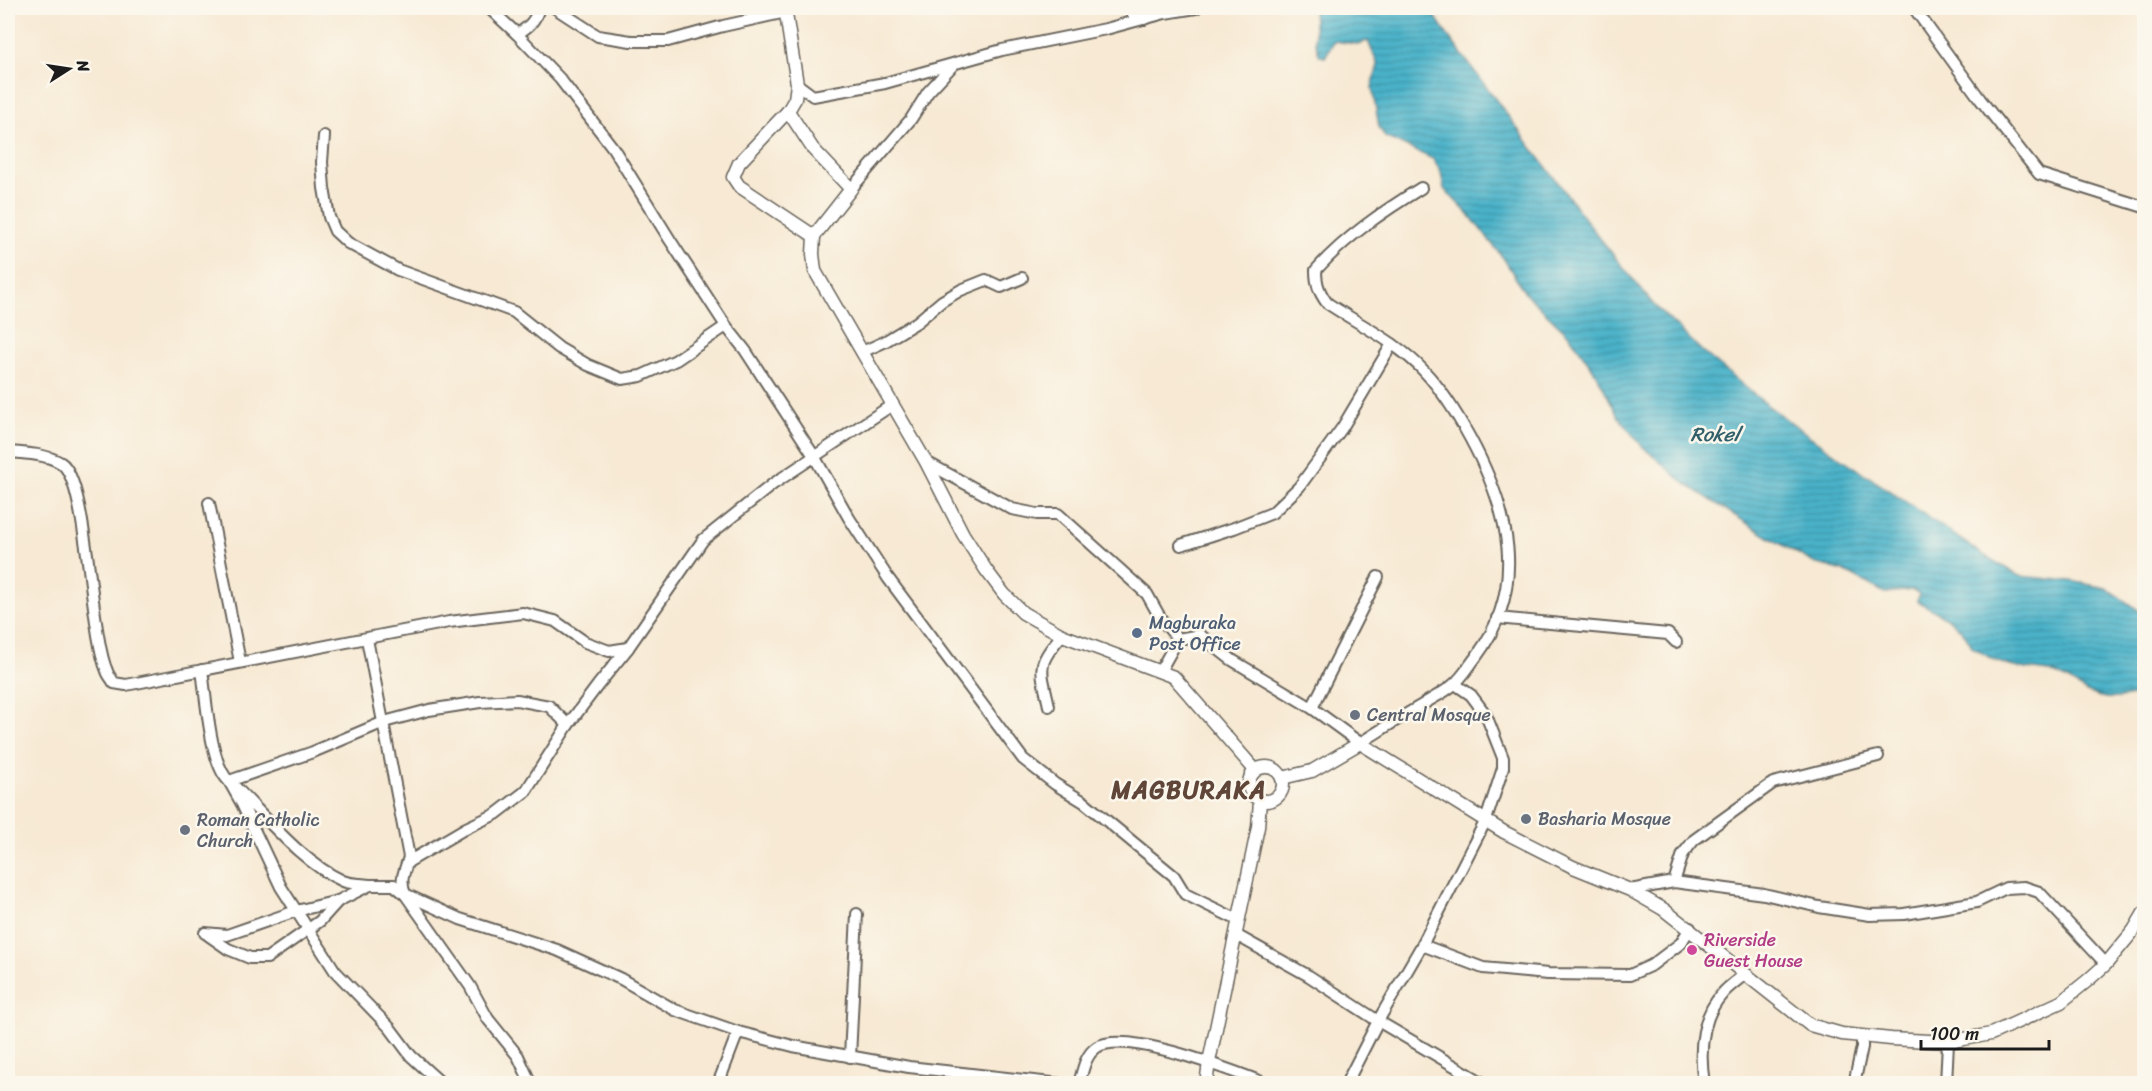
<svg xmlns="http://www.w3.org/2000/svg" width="2152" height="1091" font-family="Sriracha,sans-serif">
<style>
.water{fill:url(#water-rules);stroke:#336772;stroke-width:1.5}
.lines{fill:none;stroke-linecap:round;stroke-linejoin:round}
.minor-casing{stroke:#69645c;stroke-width:14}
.tertiary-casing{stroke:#69645c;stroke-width:15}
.minor{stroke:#fff;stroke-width:10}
.tertiary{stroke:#fff;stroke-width:12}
.service-dot{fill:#5c6f8a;stroke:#fbf7ec;stroke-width:2}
.worship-dot{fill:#6b7280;stroke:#fbf7ec;stroke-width:2}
.hotel-dot{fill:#d1479c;stroke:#fbf7ec;stroke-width:2}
.labels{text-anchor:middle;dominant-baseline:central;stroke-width:5;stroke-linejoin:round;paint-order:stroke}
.service-label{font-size:18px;fill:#4e5e75;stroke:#fbf7ec;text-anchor:start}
.worship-label{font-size:18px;fill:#5b616d;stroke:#fbf7ec;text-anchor:start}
.hotel-label{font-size:18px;fill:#b23c85;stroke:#fbf7ec;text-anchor:start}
.water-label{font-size:20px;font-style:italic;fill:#31606a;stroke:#fbf7ec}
.district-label{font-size:24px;font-weight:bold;letter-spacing:1.5px;fill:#5f4639;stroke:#fbf7ec}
</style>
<defs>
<pattern id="water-rules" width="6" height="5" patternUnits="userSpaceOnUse" patternTransform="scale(1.5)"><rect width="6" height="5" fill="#4ab2c9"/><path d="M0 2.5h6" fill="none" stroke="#3d90a2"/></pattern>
</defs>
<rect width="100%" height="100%" fill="#fbf7ec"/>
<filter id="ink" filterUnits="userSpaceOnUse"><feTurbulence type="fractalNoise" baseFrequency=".0167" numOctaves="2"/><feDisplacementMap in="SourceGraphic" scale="12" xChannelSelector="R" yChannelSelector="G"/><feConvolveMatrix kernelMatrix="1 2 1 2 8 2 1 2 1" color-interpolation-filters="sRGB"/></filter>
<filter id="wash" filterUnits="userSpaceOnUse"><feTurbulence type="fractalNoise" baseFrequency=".008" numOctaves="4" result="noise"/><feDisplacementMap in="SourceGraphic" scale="24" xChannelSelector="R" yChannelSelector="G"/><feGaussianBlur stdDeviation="1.35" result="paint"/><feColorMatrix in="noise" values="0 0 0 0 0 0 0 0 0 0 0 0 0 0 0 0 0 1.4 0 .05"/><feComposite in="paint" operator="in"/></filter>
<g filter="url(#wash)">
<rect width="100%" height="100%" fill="#f7e9d3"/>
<path class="water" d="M1313,8H1430L1446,33L1598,236L1653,304L1703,352L1767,405L1815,440L1982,554L2019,576L2071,581L2106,588L2144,614V692C2128,699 2106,701 2089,693C2078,687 2068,679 2056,674C2041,669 2025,670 2010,666C1997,663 1984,654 1972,647C1965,626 1937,612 1917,601L1919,594L1913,590L1885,593L1844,571L1814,563L1767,536L1684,483L1642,446L1618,416L1597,375L1570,336L1525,293L1504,259L1471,217L1444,189L1441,172L1433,159L1385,137L1379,127L1372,87L1378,65L1368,41L1357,44L1334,41L1325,57L1319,55L1315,39Z"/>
</g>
<g filter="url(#ink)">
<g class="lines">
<defs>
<g id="minor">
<polyline points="489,8 517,34 560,79 613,148 670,240 726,326 745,350 814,456 849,518 888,578 1023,759 1055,784 1084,802 1174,876 1185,894 1238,920"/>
<polyline points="555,8 598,36 631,41 668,41 723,26 786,12"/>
<polyline points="1129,8 1132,13 1144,19"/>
<polyline points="1914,8 1980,99 2039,174 2144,207"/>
<path d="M517,34C529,27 535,21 539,8"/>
<polyline points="797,84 813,96 885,83 1002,50 1106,29 1165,13 1196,8"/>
<polyline points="324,136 322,162 324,188 329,217 335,231 348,243 398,270 514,312 559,348 588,365 622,379 641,376 676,360 726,326"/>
<polyline points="851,189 911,119 928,92 953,65"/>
<polyline points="862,352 884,342 917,322 942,301 961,290 986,280 1001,287 1022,278"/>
<path d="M8,452C23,453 47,454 61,463C88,480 90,634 107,671C108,675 112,679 114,683L126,685L449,622L523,613L555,621L585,642L609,651L628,648"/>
<polyline points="926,462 1012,509 1037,514 1058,514 1147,594 1161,619 1178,639 1160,671"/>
<polyline points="209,503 240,662"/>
<polyline points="1181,545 1234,528 1272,513 1299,487 1342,428 1392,344"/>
<polyline points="1497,618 1668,634 1676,642"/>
<path d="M367,639L409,857C405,871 399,879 405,894L470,986L488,1019L518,1056L531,1084"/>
<path d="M1178,639L1200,635L1232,660L1312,708L1360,743C1381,730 1401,717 1422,705C1432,698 1444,693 1453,685C1462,678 1469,666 1476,657C1529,586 1509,510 1470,438C1457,414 1443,391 1424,371C1397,342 1360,325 1327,303C1319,292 1316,284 1316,270C1345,237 1384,211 1421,188"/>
<path d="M202,670C206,696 210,765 229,781L313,752L384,722L429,710L480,702L517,700L549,706L568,725"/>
<path d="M1049,706C1041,668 1035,666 1062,635"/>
<polyline points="1312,708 1378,577"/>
<polyline points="408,862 466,828 496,814 526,791 568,725 598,685 628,648 703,540 773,484 892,405"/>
<polyline points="1674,882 1683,854 1694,840 1773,783 1878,756"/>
<path d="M370,885C362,884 350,884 343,881C300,862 263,813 229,781L242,804L281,887L335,971L390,1028L411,1056L442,1084"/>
<polyline points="1630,890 1674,882 1764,894 1819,907 1870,915 1904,914 1977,902 2006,888 2024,887 2039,892 2106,964"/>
<polyline points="205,933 227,935 296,911 338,901 370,885 394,885 405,894 460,919 557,950 621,979 675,1010 738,1032 793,1046 909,1067 1061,1084"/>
<polyline points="208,935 228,949 250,958 267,958 320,921 338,901"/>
<polyline points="1236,935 1309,976 1378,1021 1485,1084"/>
<polyline points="1422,945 1483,968 1548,974 1630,975 1652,965 1681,943 1690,928"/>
<polyline points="850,1057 857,914"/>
<polyline points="718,1084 738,1032"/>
<path d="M1079,1084C1083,1070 1085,1055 1097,1047C1127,1029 1235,1072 1267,1084"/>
<polyline points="1346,1084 1378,1021 1422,945 1486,820 1503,768 1503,758 1486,715 1471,695 1455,684"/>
<path d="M1704,1084C1699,1052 1700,1018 1723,993C1729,986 1738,980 1745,974"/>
<polyline points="1854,1084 1862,1047 1862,1036"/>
<polyline points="1946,1084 1948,1042"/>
</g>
<g id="tertiary">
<polyline points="785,8 797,84 795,99 788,111 739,163 733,177 739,186 814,236"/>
<polyline points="788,111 813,149 851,189 814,236 813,254 815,271 926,462 963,534 986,570 1004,594 1023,613 1062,635 1174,677 1255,770"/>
<circle cx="1266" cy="784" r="17"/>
<polyline points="1282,778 1312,771 1360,743 1504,832 1573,867 1630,890 1663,909 1810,1025 1842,1034 1891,1039 1948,1042 1991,1034 2061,1002 2087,981 2106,964 2134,930 2144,913"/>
<polyline points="1206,1084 1209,1062 1258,827 1260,801"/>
</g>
</defs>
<use href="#minor" class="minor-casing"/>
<use href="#tertiary" class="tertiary-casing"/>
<use href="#minor" class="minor"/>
<use href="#tertiary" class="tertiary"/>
</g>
</g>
<circle class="service-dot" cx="1137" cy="633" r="6"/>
<g class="worship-dot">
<circle cx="1355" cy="715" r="6"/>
<circle cx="1526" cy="819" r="6"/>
<circle cx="185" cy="830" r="6"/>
</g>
<circle class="hotel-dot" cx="1692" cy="950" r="6"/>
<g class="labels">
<g class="service-label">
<text x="1149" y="623">Magburaka<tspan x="1149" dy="21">Post Office</tspan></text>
</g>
<g class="worship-label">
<text x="1367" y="715">Central Mosque</text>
<text x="1538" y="819">Basharia Mosque</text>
<text x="197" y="820">Roman Catholic<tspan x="197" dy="21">Church</tspan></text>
</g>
<g class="hotel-label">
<text x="1704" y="940">Riverside<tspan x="1704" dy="21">Guest House</tspan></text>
</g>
<g class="water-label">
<text x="1715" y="434">Rokel</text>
</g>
<g class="district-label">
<text x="1189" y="790">MAGBURAKA</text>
</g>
</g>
<rect width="2152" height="1091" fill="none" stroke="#fbf7ec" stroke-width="30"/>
<g transform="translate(69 69) rotate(78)" stroke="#fbf7ec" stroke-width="4.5" paint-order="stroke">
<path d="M0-4.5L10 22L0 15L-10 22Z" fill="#1c1c1c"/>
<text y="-9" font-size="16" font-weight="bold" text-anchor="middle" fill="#1c1c1c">N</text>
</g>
<path d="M1921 1040v9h128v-9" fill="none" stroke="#1c1c1c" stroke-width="3"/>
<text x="1930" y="1040" font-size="18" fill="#1c1c1c" stroke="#fbf7ec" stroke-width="4.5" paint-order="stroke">100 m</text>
</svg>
